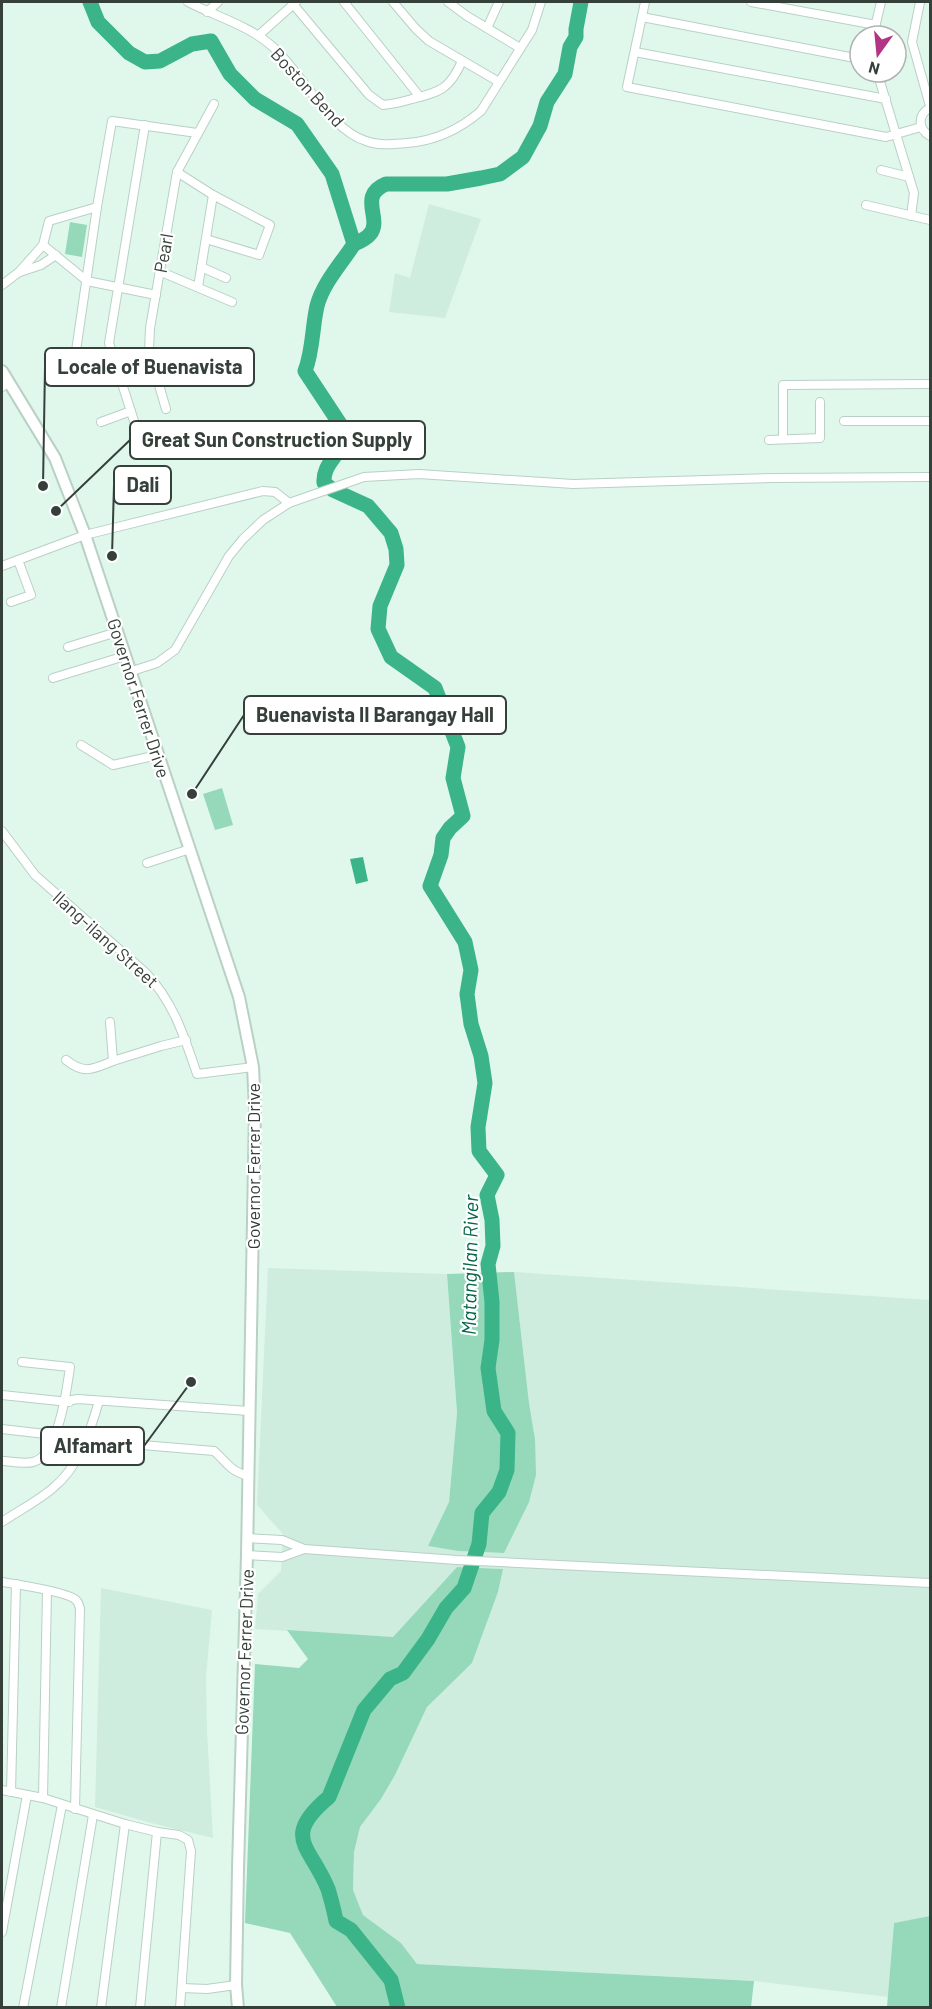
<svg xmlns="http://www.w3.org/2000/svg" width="932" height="2009" font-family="Barlow,sans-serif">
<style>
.built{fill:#ceedde}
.green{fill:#95d8ba}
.water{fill:#3ab488}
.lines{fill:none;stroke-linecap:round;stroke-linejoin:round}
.river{stroke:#3ab488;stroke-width:15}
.street-casing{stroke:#b9d0c5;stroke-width:10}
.secondary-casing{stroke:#b9d0c5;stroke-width:14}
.street{stroke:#fff;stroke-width:8}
.secondary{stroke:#fff;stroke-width:10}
.labels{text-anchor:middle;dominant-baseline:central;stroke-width:4.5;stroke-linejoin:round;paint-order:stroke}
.street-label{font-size:18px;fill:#36403b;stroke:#fff}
.water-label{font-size:20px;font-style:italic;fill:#056649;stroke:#fff}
.leader{fill:none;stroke:#36403b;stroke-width:2}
.callout-dot{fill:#36403b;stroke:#fff;stroke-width:2}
.callout{fill:#fff;stroke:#36403b;stroke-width:2}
.callout-label{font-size:20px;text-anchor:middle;font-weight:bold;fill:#36403b}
</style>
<rect width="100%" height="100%" fill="#e0f8ec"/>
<g class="built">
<polygon points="429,204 481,219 445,318 389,312 395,273 410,278"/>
<polygon points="268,1268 447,1274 457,1413 449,1502 428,1546 458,1551 504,1553 535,1439 529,1403 514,1272 930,1300 930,1916 894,1923 888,1997 754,1981 417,1964 401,1943 363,1915 353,1890 354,1852 360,1827 381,1799 395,1775 427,1707 472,1663 498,1592 503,1569 457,1567 393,1637 255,1629 258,1594 281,1571 283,1534 257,1505"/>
<polygon points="101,1588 212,1610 206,1677 207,1732 213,1838 151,1823 95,1807"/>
</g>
<g class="green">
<polygon points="70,222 87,225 82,257 65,254"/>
<polygon points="222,788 233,825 215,830 203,794"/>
<polygon points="514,1272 529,1403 535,1439 536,1475 529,1502 504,1553 458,1551 428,1546 449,1502 457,1413 447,1274"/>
<polygon points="457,1567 503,1569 498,1592 472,1663 427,1707 395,1775 381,1799 360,1827 354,1852 353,1890 363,1915 401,1943 417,1964 754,1981 751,2007 337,2007 290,1933 245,1923 255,1664 299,1668 308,1659 287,1630 393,1637"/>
<polygon points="930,1916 930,2007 887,2007 894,1923"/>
</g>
<polygon class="water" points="363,857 368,881 356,884 350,859"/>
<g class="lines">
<g class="river">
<path d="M90,2L98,22L129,53L145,62L160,61L192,44L211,41L230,74L255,99L297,124L332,174L354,244C341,264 323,283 317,306C312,328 313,351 305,371L340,424C352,452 322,458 324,483L333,490L368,506L391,533L396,549L397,565L380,606L378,629L391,657L435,688L458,747L453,778L463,816L450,828L443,838L441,855L430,886L465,942L471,970L467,994L471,1024L481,1056L485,1083L478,1127L479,1151L497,1175L487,1195L492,1220L493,1246L488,1264L492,1302V1340L488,1368L494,1411L508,1433L507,1470L499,1492L482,1513L479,1544L464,1588L446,1608L428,1639L403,1673L390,1679L364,1710L329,1797C280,1838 311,1846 328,1889C331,1899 334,1910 336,1921L351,1930L391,1980L398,2008"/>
<path d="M354,244C359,242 366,239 370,234C383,219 357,196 386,184H447L481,178L500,174L523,157L540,126L547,102L565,74L570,47L576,37V29L581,2"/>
</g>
<defs>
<g id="street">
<path d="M188,2C215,16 250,26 273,47C301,72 330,130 366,141C379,146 393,144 407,143C435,141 460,129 481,111L532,30L541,2"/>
<polyline points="344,2 420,97"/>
<polyline points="393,2 416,29 429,41 499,82"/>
<polyline points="448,2 467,16 520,48"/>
<polyline points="645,2 627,87 886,137 921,127"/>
<polyline points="751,2 876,25"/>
<polyline points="920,2 912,42 930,106"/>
<path d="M293,4L369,95L383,105C393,104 402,102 412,99C440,92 450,89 462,61"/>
<polyline points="207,12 218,2"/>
<polyline points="642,17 860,59"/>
<polyline points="487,28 499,2"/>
<polyline points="259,35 296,2"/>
<polyline points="873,36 881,2"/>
<polyline points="635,52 886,99"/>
<polyline points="877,72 914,193 911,216"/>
<path d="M930,108C917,115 918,129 930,136"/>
<polyline points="881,170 909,177"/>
<polyline points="177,172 213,195 270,225 259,255 206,239"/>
<polyline points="866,205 930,220"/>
<polyline points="43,245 87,281 156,295"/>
<polyline points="201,267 226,278"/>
<polyline points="159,271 232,302"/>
<polyline points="20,272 41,265 56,255"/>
<polyline points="2,285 19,272 43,245 49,221 97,207"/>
<polyline points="198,287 213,195"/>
<polyline points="149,351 243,373"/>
<polyline points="118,370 92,379 89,378 76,351 97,207 112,121 197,133"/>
<polyline points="2,387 9,382"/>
<polyline points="166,409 149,351 150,328 177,172 214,104"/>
<polyline points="134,421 109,343 145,125"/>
<polyline points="844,421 930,421"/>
<polyline points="101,422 131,411"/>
<polyline points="783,439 783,385 930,384"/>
<polyline points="769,440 820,438 820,402"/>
<polyline points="2,566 85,535 263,491 275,492 289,503"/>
<polyline points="11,602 31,595 18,560"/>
<polyline points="68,647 117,632"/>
<polyline points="129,672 157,663 175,650 229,556 243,539 263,520 289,503 364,477 419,474 573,484 773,478 930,477"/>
<polyline points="53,678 125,656"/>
<polyline points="81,745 113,765 158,755"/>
<path d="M2,831L35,875L146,973C174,1003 184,1036 197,1074L253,1067"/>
<polyline points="147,863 190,849"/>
<polyline points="110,1022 113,1061 161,1046 186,1040"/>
<path d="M66,1060C85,1075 93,1069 113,1061"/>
<polyline points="2,1395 69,1402"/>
<polyline points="66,1401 78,1399 249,1411"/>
<polyline points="2,1429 54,1435"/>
<path d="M130,1444L214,1451C227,1462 228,1470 248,1476"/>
<path d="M4,1461C13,1462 24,1464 33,1462C58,1456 67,1389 70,1367L22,1362"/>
<path d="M2,1522C18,1511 38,1501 53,1488C79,1467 90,1432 99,1401"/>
<polyline points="247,1538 282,1540 304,1549 457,1560 930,1583"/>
<polyline points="247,1555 282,1557 304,1549"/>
<path d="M2,1582C15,1584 68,1592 76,1600C79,1603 79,1605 80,1609L75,1809"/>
<polyline points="2,1790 43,1798 125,1824 157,1832 179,1835 188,1840 191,1851 180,2008"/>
<polyline points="11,1792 16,1584"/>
<polyline points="43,1798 47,1591"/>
<polyline points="2,1932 27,1795"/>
<polyline points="182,1988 207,1989 236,1985"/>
<polyline points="23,2008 62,1805"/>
<polyline points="61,2008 93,1815"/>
<polyline points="101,2008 125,1824"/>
<polyline points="140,2008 157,1832"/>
</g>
<polyline id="secondary" points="2,371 55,458 85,535 239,997 253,1067 255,1109 247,1555 238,1868 236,1985 238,2008"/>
</defs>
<use href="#street" class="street-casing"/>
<use href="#secondary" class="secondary-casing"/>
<use href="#street" class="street"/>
<use href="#secondary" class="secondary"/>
</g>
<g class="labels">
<g class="street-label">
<text transform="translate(308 87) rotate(48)">Boston Bend</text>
<text transform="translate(163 253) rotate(-80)">Pearl</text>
<text transform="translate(139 698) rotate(72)">Governor Ferrer Drive</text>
<text transform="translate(106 939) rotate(42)">Ilang-ilang Street</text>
<text transform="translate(253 1166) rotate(-90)">Governor Ferrer Drive</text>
<text transform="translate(244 1652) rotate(-88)">Governor Ferrer Drive</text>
</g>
<g class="water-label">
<text transform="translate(469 1265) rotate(-89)">Matangilan River</text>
</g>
</g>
<path class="leader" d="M43 486L45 367M56 511L130 440M112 556L114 485M192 794L244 715M191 1382L144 1446"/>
<g class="callout-dot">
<circle cx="43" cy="486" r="6"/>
<circle cx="56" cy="511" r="6"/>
<circle cx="112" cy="556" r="6"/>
<circle cx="192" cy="794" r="6"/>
<circle cx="191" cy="1382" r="6"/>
</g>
<g class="callout">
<rect x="45" y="348" width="209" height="38" rx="6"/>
<rect x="130" y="421" width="295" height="38" rx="6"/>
<rect x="114" y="466" width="57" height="38" rx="6"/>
<rect x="244" y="696" width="262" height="38" rx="6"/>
<rect x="41" y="1427" width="103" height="38" rx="6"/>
</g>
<g class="callout-label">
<text x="150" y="374">Locale of Buenavista</text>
<text x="277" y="447">Great Sun Construction Supply</text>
<text x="143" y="492">Dali</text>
<text x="375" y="722">Buenavista II Barangay Hall</text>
<text x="93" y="1453">Alfamart</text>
</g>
<rect width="932" height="2009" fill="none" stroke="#36403b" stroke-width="6"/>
<g transform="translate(878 54) rotate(195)"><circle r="28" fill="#ffffff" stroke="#afb3b1" stroke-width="1.5"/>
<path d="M0-4.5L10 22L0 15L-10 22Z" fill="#b13485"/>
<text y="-9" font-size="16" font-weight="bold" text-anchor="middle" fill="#36403b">N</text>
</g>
</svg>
